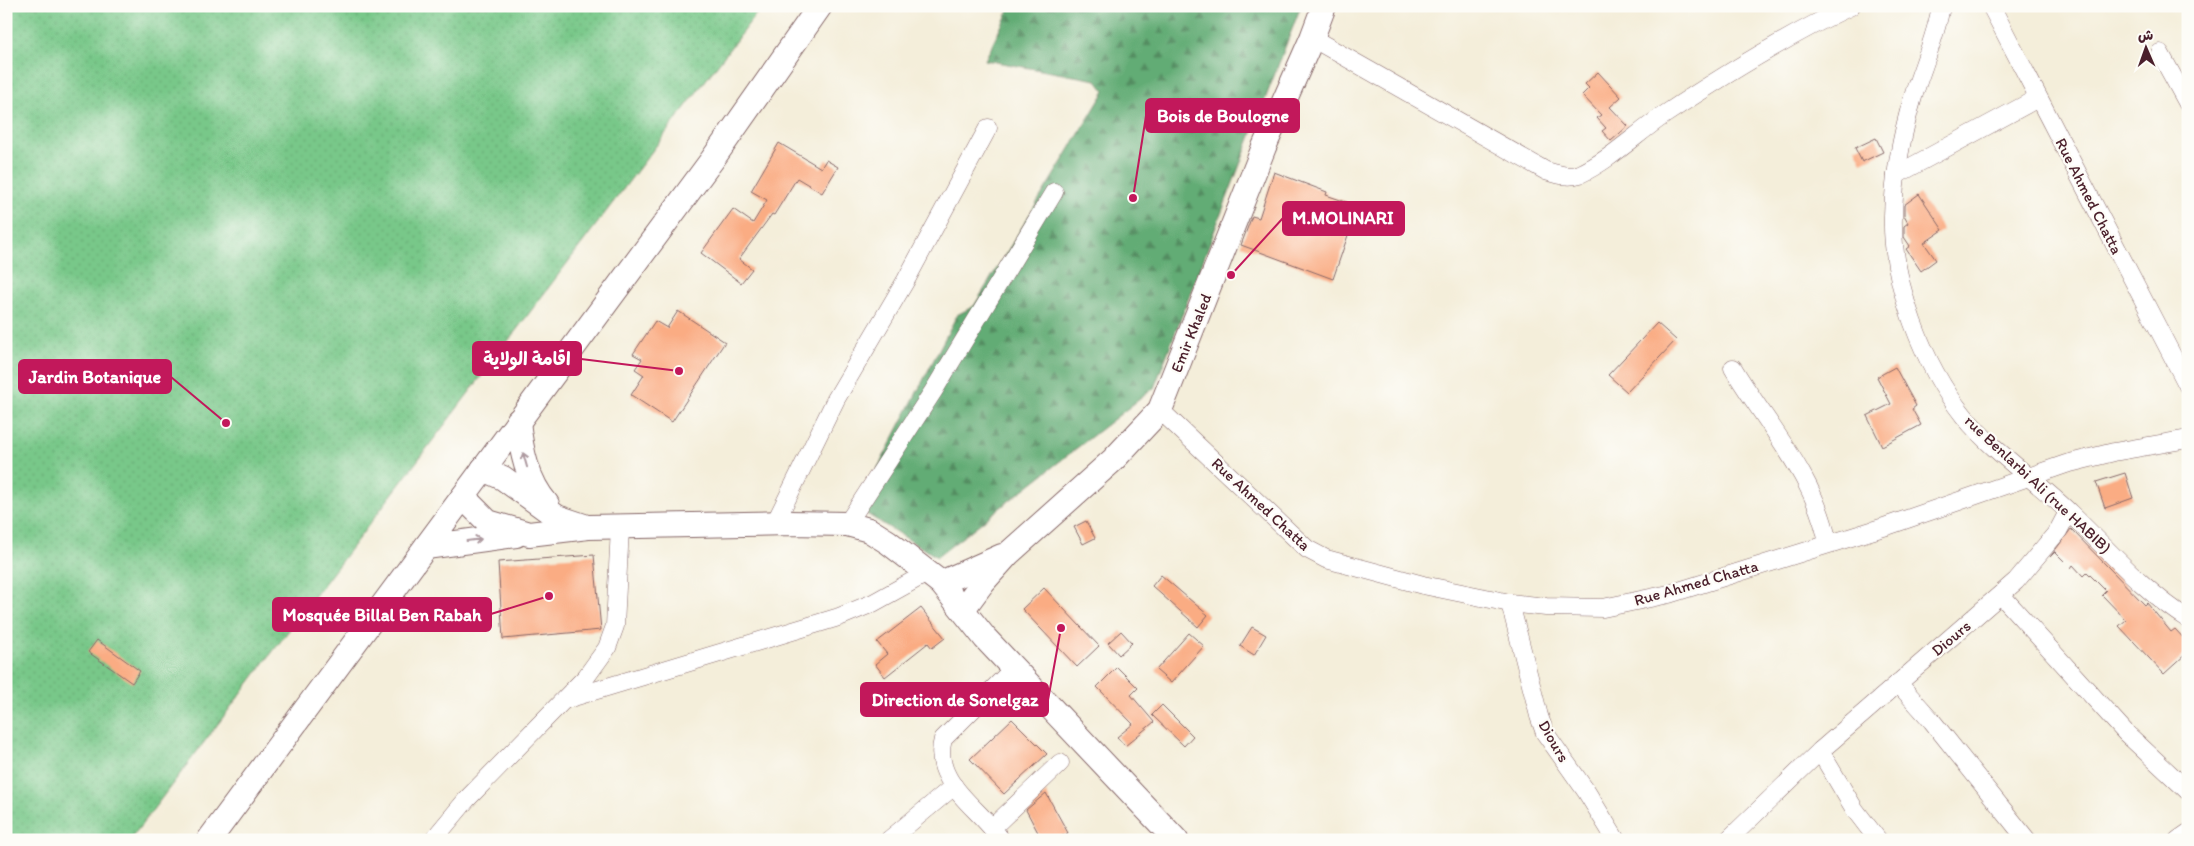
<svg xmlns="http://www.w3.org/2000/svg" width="2194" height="846" font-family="Itim,'Playpen Sans Arabic',sans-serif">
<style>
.forest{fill:url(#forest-firs);stroke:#566650}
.garden{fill:url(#garden-dots);stroke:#61745a}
.building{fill:#faac83}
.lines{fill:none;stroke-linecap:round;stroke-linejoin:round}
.street-casing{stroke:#866768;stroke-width:19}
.secondary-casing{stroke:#866768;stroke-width:26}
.street{stroke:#fff;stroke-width:18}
.secondary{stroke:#fff;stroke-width:24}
.oneway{stroke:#ae9aa0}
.labels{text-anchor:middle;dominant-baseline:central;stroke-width:4.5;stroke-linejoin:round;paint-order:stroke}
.street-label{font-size:16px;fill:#4a1f2b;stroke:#fdfcf7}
.leader{fill:none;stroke:#c2185b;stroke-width:2}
.callout-dot{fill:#c2185b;stroke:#fdfcf7;stroke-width:2}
.callout{fill:#c2185b;stroke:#c2185b;stroke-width:2}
.callout-label{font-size:18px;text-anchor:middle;font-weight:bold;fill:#fff}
</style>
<defs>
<pattern id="forest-firs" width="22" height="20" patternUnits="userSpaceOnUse" patternTransform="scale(1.25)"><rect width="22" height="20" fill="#62ac75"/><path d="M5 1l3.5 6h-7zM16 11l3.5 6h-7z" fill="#538b60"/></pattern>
<pattern id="garden-dots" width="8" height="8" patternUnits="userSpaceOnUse" patternTransform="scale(1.25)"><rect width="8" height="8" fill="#78c889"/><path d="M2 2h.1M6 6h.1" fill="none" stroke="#69ab76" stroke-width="1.8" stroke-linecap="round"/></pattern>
</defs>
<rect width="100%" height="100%" fill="#fdfcf7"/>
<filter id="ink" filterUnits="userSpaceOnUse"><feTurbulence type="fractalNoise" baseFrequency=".02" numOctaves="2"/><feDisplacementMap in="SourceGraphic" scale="10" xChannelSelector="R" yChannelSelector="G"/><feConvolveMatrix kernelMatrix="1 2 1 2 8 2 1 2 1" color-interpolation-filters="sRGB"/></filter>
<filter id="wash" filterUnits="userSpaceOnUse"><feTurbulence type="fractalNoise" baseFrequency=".0096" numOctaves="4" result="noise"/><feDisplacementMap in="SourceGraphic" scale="20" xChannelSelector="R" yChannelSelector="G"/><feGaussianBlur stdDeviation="1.12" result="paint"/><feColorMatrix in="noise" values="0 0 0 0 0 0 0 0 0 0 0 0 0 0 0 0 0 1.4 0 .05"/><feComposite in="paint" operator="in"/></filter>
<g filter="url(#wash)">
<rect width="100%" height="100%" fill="#f4eeda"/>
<polygon class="forest" points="1011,6 1301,6 1154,388 937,557 857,508 957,315 974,306 1105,91 1096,80 985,60"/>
<polygon class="garden" points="6,6 762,6 130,840 6,840"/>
<g id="blocks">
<g class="building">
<polygon points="1598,72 1621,97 1610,107 1628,126 1611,141 1602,131 1606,128 1597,118 1601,115 1582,95 1589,88 1585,84"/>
<polygon points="1876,138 1883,152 1862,162 1855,148"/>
<polygon points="779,143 821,168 826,160 838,167 822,193 797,178 774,215 772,214 739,259 752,269 741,283 701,253 733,209 753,223 767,200 751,191"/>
<polygon points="1274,172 1327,192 1326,195 1358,206 1333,279 1241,245 1252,216 1259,218"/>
<polygon points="1919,194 1943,230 1924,243 1936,260 1921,271 1906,249 1910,246 1904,237 1904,226 1908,223 1904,216 1904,205"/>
<polygon points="678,311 725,342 672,422 631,395 644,375 635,369 642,359 633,354 655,321 667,328"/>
<polygon points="1657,323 1676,340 1627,392 1608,375"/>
<polygon points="1895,367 1916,406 1912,409 1921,425 1882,446 1867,416 1891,404 1877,377"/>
<polygon points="2125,473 2133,498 2105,508 2096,482"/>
<polygon points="1086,521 1095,538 1083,544 1074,527"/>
<polygon points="2071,529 2145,605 2147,603 2171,632 2175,629 2188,643 2188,652 2164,674 2119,626 2126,620 2102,595 2106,591 2087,572 2083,576 2073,565 2071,568 2055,552 2050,557"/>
<polygon points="594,555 601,630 503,639 498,562"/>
<polygon points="1161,575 1208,615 1198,627 1152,586"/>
<polygon points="1044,588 1099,646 1077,667 1022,609"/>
<polygon points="921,608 945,638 932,648 928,643 885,677 875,664 887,654 877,642"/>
<polygon points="1252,627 1266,635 1254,655 1240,646"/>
<polygon points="1121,631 1132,643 1119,655 1108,643"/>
<polygon points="1189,633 1204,646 1171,683 1156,670"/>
<polygon points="97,640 140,671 132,683 88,652"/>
<polygon points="1117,667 1138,688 1131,695 1154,722 1125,746 1117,737 1133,724 1097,687"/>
<polygon points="1162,705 1193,736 1184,746 1152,715"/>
<polygon points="1012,719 1047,754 1004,794 970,759"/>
<polygon points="1046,793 1068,833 1055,840 1042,840 1026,810"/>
</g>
</g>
</g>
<g filter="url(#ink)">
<use href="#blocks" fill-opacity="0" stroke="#866768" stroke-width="1"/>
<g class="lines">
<defs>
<g id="street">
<path d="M1941,6C1936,37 1922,67 1913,97C1902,134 1894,176 1893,216C1891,282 1923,365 1964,416C1994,453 2036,480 2070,513C2108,549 2143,591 2188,619"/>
<polyline points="1991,6 2188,386"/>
<path d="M1312,38L1546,171C1557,174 1568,178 1580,174C1610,160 1636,134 1664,115C1724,75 1785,37 1851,6"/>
<polyline points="2160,53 2188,104"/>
<polyline points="1896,175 2038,98"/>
<path d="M1733,368C1767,425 1815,476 1828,543"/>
<polyline points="1160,410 1307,549 1326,559 1423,585 1510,603 1546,607 1603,608 1669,594 1887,526 2066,464 2114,452 2188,439"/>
<polyline points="775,523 836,399 906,280 988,128"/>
<polyline points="847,524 934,390 1054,192"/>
<polyline points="2001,595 2126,733 2188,791"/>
<polyline points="1510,603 1539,716 1545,733 1586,791 1616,840"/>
<polyline points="1898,683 1932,721 2027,840"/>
<polyline points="564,700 839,617 873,603 927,573"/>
<polyline points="1820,751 1855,810 1878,840"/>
<polyline points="992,828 1060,763"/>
<polyline points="433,840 467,799 586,677 607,648 615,626 620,528"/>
<polyline points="889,840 954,786"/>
<path d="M1001,840C980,807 931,783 943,739L1015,667"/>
<polyline points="1728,840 1820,751 2016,581 2058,531 2068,512"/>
<polyline points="2178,840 2188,833"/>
</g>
<g id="secondary">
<path d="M518,421C521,450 527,481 547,504"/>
<polyline points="483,469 503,478 557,517 584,526"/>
<polyline points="463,497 488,522 529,534 588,527 789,523 847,524 869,530 888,542 941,583 985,638 1176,840"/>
<polyline points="426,547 516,535"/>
<polyline points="941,583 1002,556"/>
<polyline points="963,609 983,582 1008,554 1113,460 1160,410 1264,147 1312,38 1324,6"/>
<polyline points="209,840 712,160 820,6"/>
</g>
</defs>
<use href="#street" class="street-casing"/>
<use href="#secondary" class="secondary-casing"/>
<use href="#street" class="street"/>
<use href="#secondary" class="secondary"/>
</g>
<defs><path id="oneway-shaft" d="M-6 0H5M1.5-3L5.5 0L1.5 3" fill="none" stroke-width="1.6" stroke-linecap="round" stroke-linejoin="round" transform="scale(1.25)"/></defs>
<g class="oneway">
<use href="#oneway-shaft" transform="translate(525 460) rotate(-106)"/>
<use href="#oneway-shaft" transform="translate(474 540) rotate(-7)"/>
</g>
</g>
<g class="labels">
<g class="street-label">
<text transform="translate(2089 196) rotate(63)">Rue Ahmed Chatta</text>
<text transform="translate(1191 333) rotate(-68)">Emir Khaled</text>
<text transform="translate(2038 484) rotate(43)">rue Benlarbi Ali (rue HABIB)</text>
<text transform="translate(1261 504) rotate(43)">Rue Ahmed Chatta</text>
<text transform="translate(1696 583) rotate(-16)">Rue Ahmed Chatta</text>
<text transform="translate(1951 638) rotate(-40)">Diours</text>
<text transform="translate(1554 741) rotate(60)">Diours</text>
</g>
</g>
<path class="leader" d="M1133 198L1146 116M1231 275L1283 218M679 371L581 359M226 423L171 377M549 596L491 614M1061 628L1048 700"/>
<g class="callout-dot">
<circle cx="1133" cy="198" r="5"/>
<circle cx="1231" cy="275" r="5"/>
<circle cx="679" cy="371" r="5"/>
<circle cx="226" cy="423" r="5"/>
<circle cx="549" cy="596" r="5"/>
<circle cx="1061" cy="628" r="5"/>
</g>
<g class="callout">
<rect x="1146" y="99" width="153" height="33" rx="5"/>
<rect x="1283" y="202" width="121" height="33" rx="5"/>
<rect x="473" y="342" width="108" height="33" rx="5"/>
<rect x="19" y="360" width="152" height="33" rx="5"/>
<rect x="273" y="598" width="218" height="33" rx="5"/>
<rect x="861" y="683" width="187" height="33" rx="5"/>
</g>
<g class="callout-label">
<text x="1223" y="122">Bois de Boulogne</text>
<text x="1343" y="224">M.MOLINARI</text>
<text x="527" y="365">اقامة الولاية</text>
<text x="95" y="383">Jardin Botanique</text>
<text x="382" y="621">Mosquée Billal Ben Rabah</text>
<text x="955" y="706">Direction de Sonelgaz</text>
</g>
<rect width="2194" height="846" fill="none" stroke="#fdfcf7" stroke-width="25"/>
<g transform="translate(2146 48) rotate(358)" stroke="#fdfcf7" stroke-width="4" paint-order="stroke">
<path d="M0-4L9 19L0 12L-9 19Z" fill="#4a1f2b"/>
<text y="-8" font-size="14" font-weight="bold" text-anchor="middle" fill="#4a1f2b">ش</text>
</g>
</svg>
